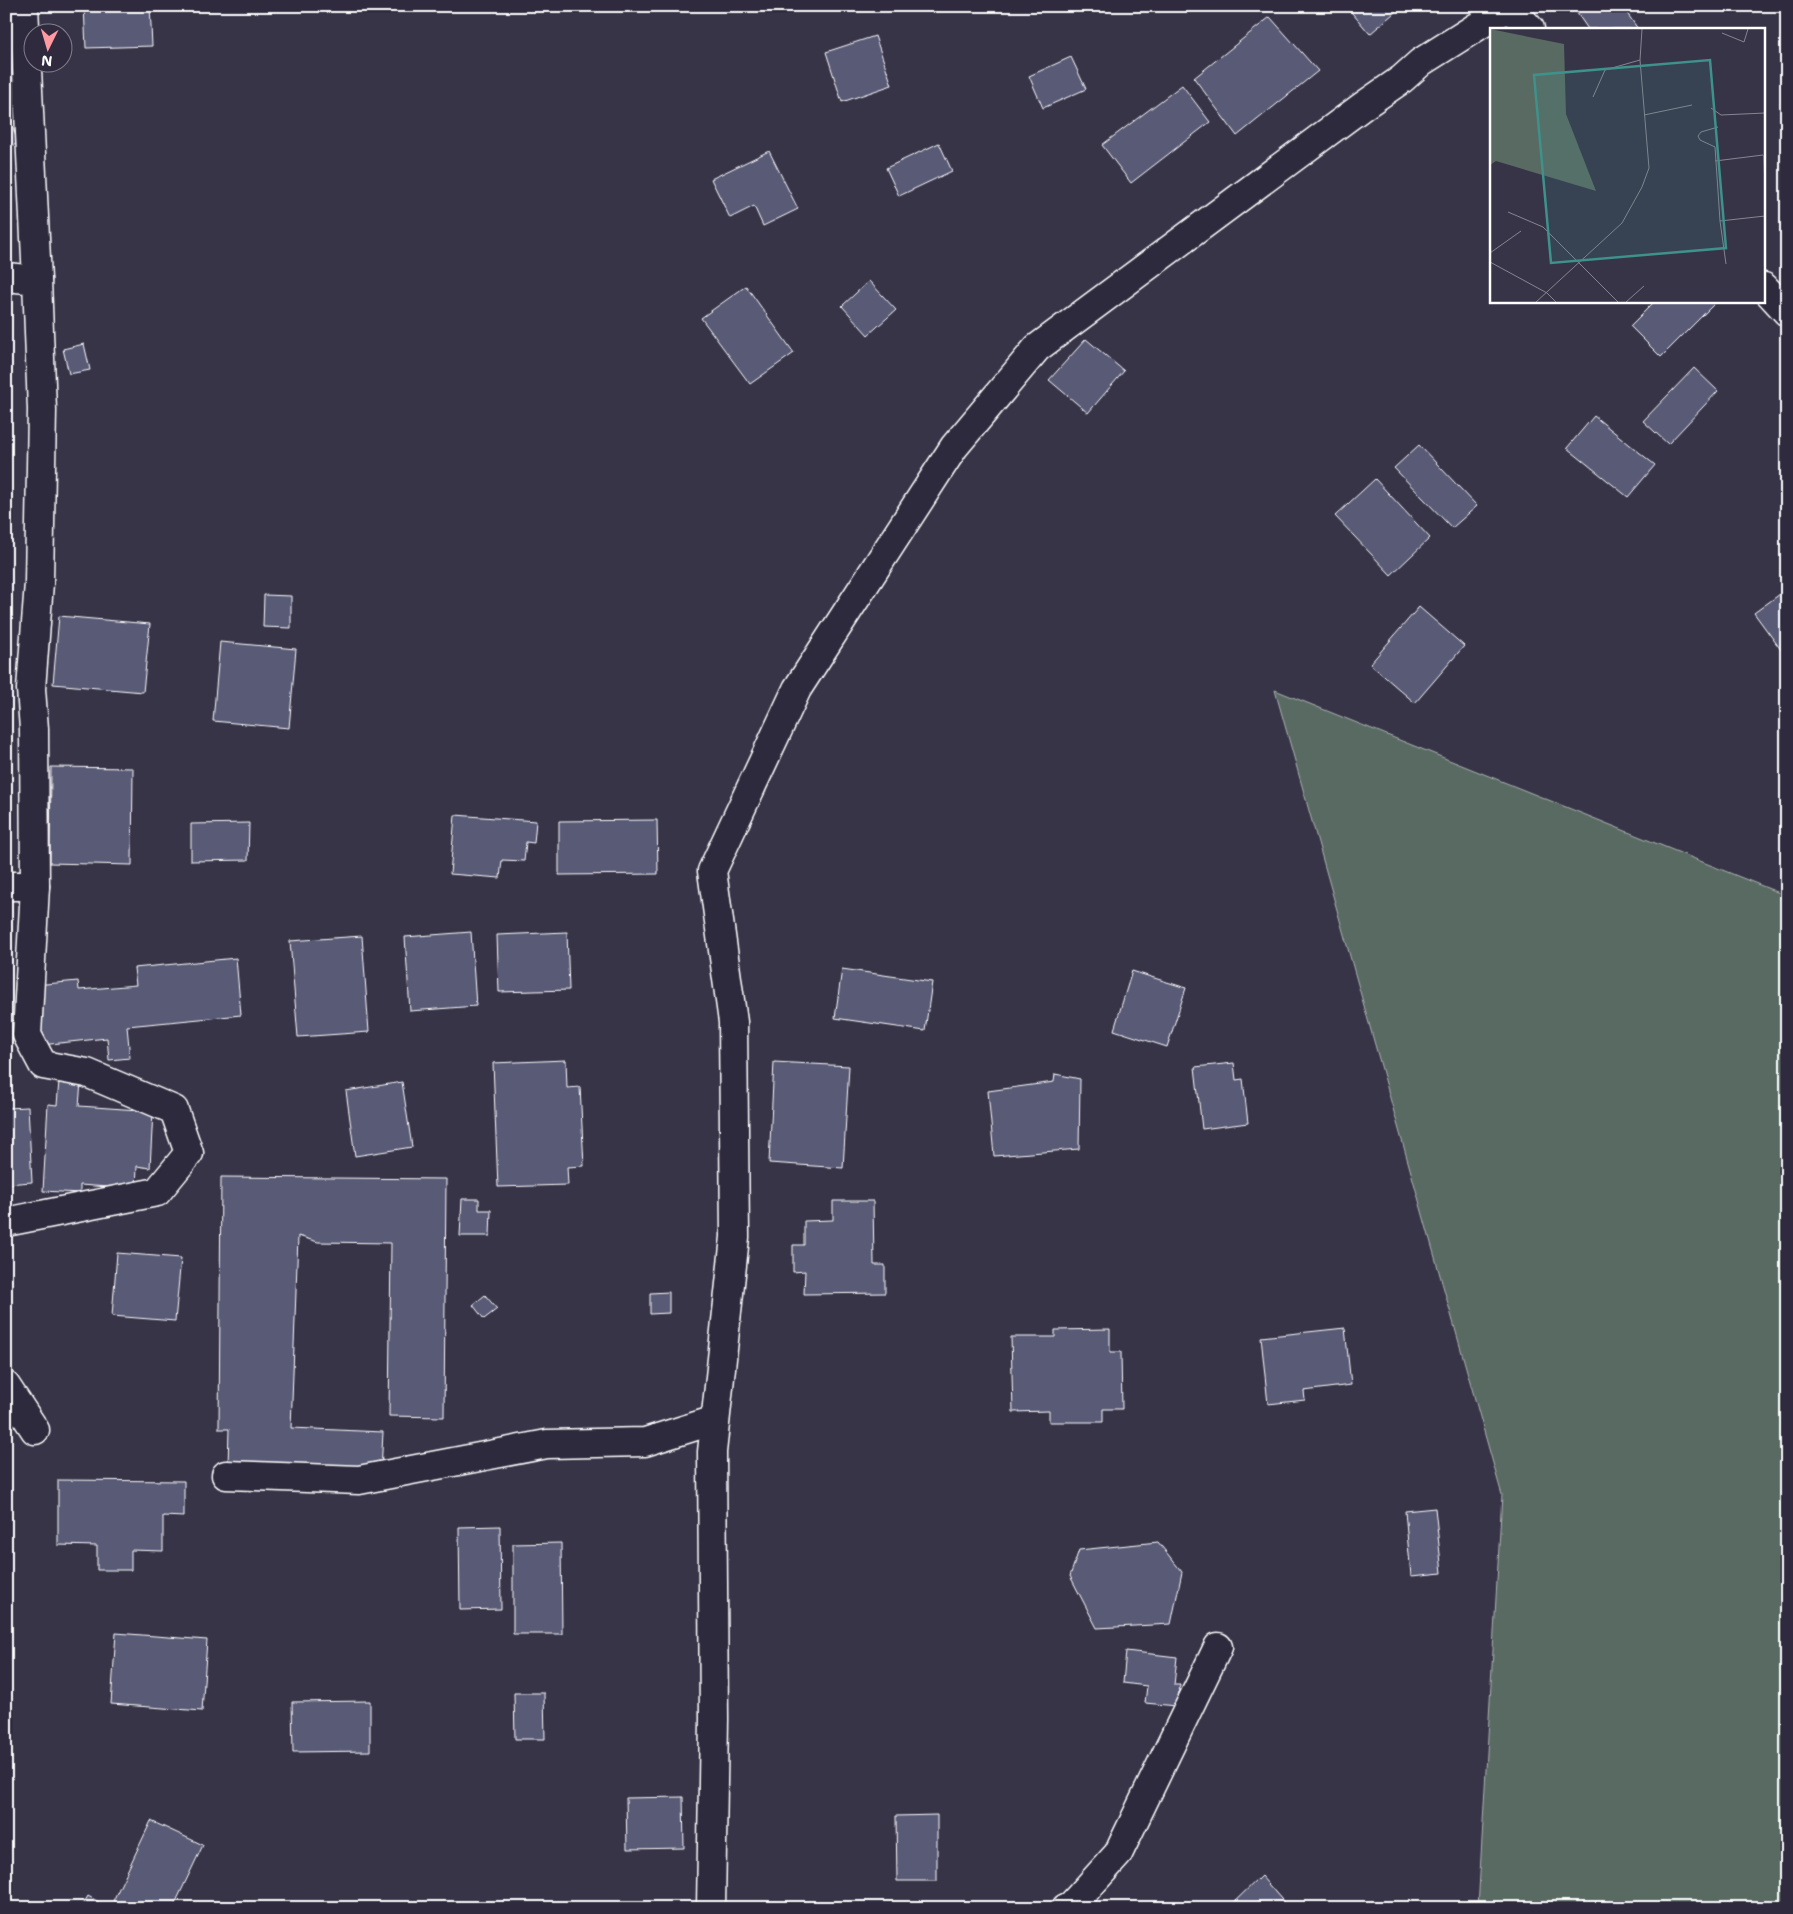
<svg xmlns="http://www.w3.org/2000/svg" width="1793" height="1914" font-family="'Shantell Sans',sans-serif">
<style>
.green{fill:#596a62;stroke:#acb4b0}
.building{fill:#585a76;stroke:#fff}
.lines{fill:none;stroke-linecap:round;stroke-linejoin:round}
.minor-casing{stroke:#fff;stroke-width:31}
.minor{stroke:#2f2a3d;stroke-width:28}
.inset-road{fill:none;stroke:#878591;stroke-width:1}
.view{fill:#3f918b;fill-opacity:0.15;stroke:#3f918b;stroke-width:2.5}
.inset-edge{fill:none;stroke:#fff;stroke-width:2.5}
</style>
<rect width="100%" height="100%" fill="#373448"/>
<filter id="ink" filterUnits="userSpaceOnUse"><feTurbulence type="fractalNoise" baseFrequency=".02" numOctaves="2"/><feDisplacementMap in="SourceGraphic" scale="10" xChannelSelector="R" yChannelSelector="G"/><feConvolveMatrix kernelMatrix="1 2 1 2 8 2 1 2 1" color-interpolation-filters="sRGB"/></filter>
<g filter="url(#ink)">
<polygon class="green" points="1275,690 1787,896 1787,1908 1478,1908 1502,1495"/>
<g class="building">
<polygon points="84,6 150,6 152,46 86,48"/>
<polygon points="1346,6 1402,6 1370,34"/>
<polygon points="1572,6 1622,6 1638,29 1588,29"/>
<polygon points="1270,17 1318,71 1237,136 1194,78"/>
<polygon points="875,36 892,85 842,102 826,52"/>
<polygon points="1071,57 1086,89 1043,108 1029,76"/>
<polygon points="1182,85 1210,122 1131,183 1102,145"/>
<polygon points="12,124 18,144 6,147 6,125"/>
<polygon points="939,143 952,171 899,196 886,168"/>
<polygon points="769,151 798,209 763,226 754,206 730,218 711,179"/>
<polygon points="869,281 896,310 868,335 842,306"/>
<polygon points="746,286 794,353 750,384 701,318"/>
<polygon points="1655,301 1717,301 1661,357 1630,326"/>
<polygon points="1086,339 1124,371 1088,413 1049,380"/>
<polygon points="84,344 90,370 69,374 63,349"/>
<polygon points="1694,368 1718,391 1668,444 1643,421"/>
<polygon points="1594,416 1655,465 1628,497 1567,448"/>
<polygon points="1419,445 1477,506 1452,528 1394,468"/>
<polygon points="1375,479 1430,538 1391,575 1335,516"/>
<polygon points="1787,589 1787,658 1754,613"/>
<polygon points="264,595 291,596 291,628 263,627"/>
<polygon points="1419,607 1464,646 1415,703 1370,664"/>
<polygon points="59,616 150,624 143,692 53,684"/>
<polygon points="220,642 296,649 289,728 213,721"/>
<polygon points="51,767 133,768 132,865 50,863"/>
<polygon points="455,815 536,821 534,843 526,842 524,861 502,860 500,878 450,874"/>
<polygon points="657,820 658,874 559,875 559,821"/>
<polygon points="249,823 248,860 191,861 191,824"/>
<polygon points="471,932 476,1006 410,1011 405,937"/>
<polygon points="567,932 569,990 499,992 497,935"/>
<polygon points="362,936 369,1032 298,1037 290,941"/>
<polygon points="236,958 241,1015 127,1026 130,1058 109,1060 107,1038 41,1045 35,985 78,981 79,990 136,985 134,968"/>
<polygon points="842,969 932,982 925,1031 835,1018"/>
<polygon points="1132,971 1186,988 1167,1047 1114,1030"/>
<polygon points="566,1060 567,1088 580,1087 584,1166 567,1167 568,1185 498,1187 493,1063"/>
<polygon points="774,1062 849,1066 843,1168 769,1163"/>
<polygon points="1234,1063 1236,1080 1243,1079 1248,1123 1202,1129 1195,1067"/>
<polygon points="1055,1074 1080,1079 1079,1149 994,1156 988,1091 1054,1082"/>
<polygon points="59,1081 81,1082 79,1106 153,1111 150,1168 137,1166 136,1189 80,1185 80,1193 43,1191 48,1104 57,1105"/>
<polygon points="402,1082 412,1147 355,1156 346,1091"/>
<polygon points="28,1107 32,1182 6,1184 6,1108"/>
<polygon points="221,1177 446,1179 444,1417 389,1416 391,1243 318,1242 298,1236 291,1428 383,1432 381,1471 228,1467 229,1429 219,1429"/>
<polygon points="462,1199 479,1199 479,1210 491,1210 490,1236 460,1236"/>
<polygon points="833,1201 873,1201 874,1265 885,1265 885,1293 804,1294 805,1271 793,1272 793,1245 804,1245 804,1221 833,1220"/>
<polygon points="117,1253 181,1258 175,1321 112,1316"/>
<polygon points="6,1277 11,1278 6,1301"/>
<polygon points="669,1292 669,1313 650,1314 650,1293"/>
<polygon points="485,1295 497,1309 484,1319 473,1305"/>
<polygon points="1345,1328 1351,1385 1304,1391 1305,1400 1268,1404 1261,1337"/>
<polygon points="1110,1329 1110,1352 1121,1352 1122,1409 1103,1409 1103,1422 1049,1422 1049,1411 1013,1412 1011,1337 1055,1337 1055,1330"/>
<polygon points="58,1480 184,1481 184,1517 163,1516 163,1551 131,1550 131,1570 97,1570 97,1546 58,1545"/>
<polygon points="1435,1508 1442,1573 1411,1576 1405,1511"/>
<polygon points="500,1526 501,1609 460,1610 459,1527"/>
<polygon points="1158,1542 1182,1572 1171,1624 1097,1628 1070,1576 1079,1550"/>
<polygon points="561,1543 562,1634 513,1634 513,1544"/>
<polygon points="116,1633 207,1640 202,1711 111,1704"/>
<polygon points="1126,1651 1177,1657 1174,1685 1180,1685 1177,1706 1145,1703 1147,1686 1123,1683"/>
<polygon points="514,1693 544,1693 545,1739 515,1739"/>
<polygon points="370,1701 370,1751 293,1752 292,1702"/>
<polygon points="683,1797 684,1848 627,1849 626,1798"/>
<polygon points="937,1815 937,1881 897,1881 896,1816"/>
<polygon points="151,1821 203,1845 173,1908 127,1908 113,1901"/>
<polygon points="1261,1876 1289,1908 1228,1908"/>
<polygon points="88,1896 106,1906 105,1908 81,1908"/>
</g>
<g class="lines">
<defs>
<g id="minor">
<polyline points="24,6 37,280"/>
<polyline points="1509,6 1530,29"/>
<polyline points="6,277 37,280 42,410 39,583 31,689 34,729 35,886 27,1035 43,1065 87,1073 174,1110 189,1153 157,1192 6,1222"/>
<polyline points="1764,287 1787,312"/>
<polyline points="6,886 35,886"/>
<polyline points="6,1386 35,1430"/>
<polyline points="226,1475 359,1480 547,1444 645,1442 715,1420"/>
<polyline points="711,1908 714,1719 712,1452 735,1237 733,1022 712,871 797,689 954,447 1037,348 1363,106 1402,79 1421,62 1510,6"/>
<polyline points="1066,1908 1071,1906 1118,1854 1218,1647"/>
</g>
</defs>
<use href="#minor" class="minor-casing"/>
<use href="#minor" class="minor"/>
</g>
</g>
<g transform="translate(1490 28)">
<rect width="275" height="275" fill="#373448"/>
<path d="M0,1L74,16L76,86L106,163L6,133L0,137Z" fill="#596a62"/>
<path class="inset-road" d="M232,5L254,14L258,1M103,69L115,42L150,32M221,80L231,87L275,85M154,87L202,77M228,99L211,104L208,108L210,112L225,119L230,193L275,188M274,127L275,168M225,133L273,127M18,184L53,199L128,274M230,193L236,236M0,225L31,203M0,234L57,265L66,274M46,274L132,195L152,159L159,140L150,32L152,1M136,274L154,258"/>
<path class="view" d="M220,32L236,220L61,235L44,47Z"/>
<rect width="275" height="275" class="inset-edge"/>
</g>
<rect width="1793" height="1914" fill="none" stroke="#2f2a3d" stroke-width="25"/>
<rect x="12" y="12" width="1768" height="1889" fill="none" stroke="#fff" stroke-width="2" filter="url(#ink)"/>
<g transform="translate(48 48) rotate(185)"><circle r="24" fill="#2f2a3d" stroke="#827f8b"/>
<path d="M0-4L9 19L0 12L-9 19Z" fill="#ff9aa2"/>
<text y="-8" font-size="14" font-weight="bold" text-anchor="middle" fill="#ffffff">N</text>
</g>
</svg>
